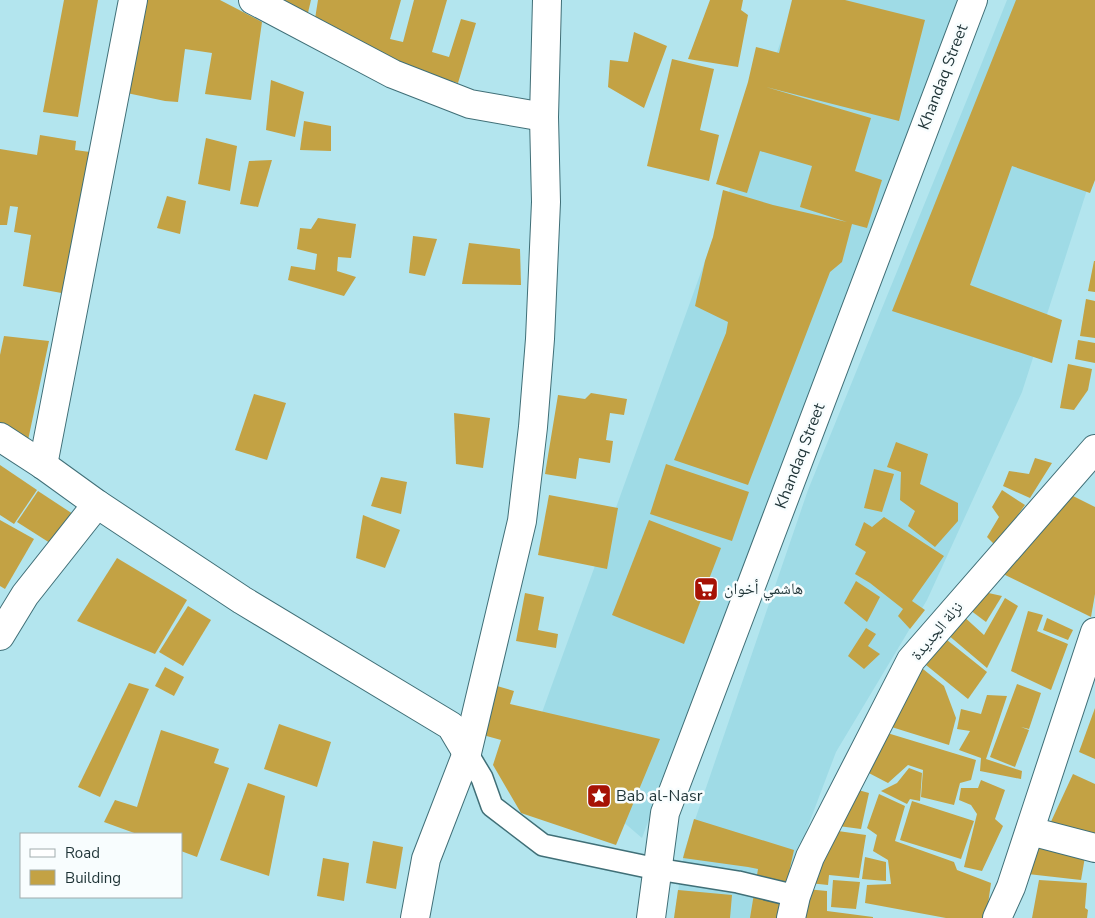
<svg xmlns="http://www.w3.org/2000/svg" width="1095" height="918" font-family="'Nunito Sans','Noto Naskh Arabic',sans-serif">
<style>
.built{fill:#9fdbe6}
.building{fill:#c3a244}
.lines{fill:none;stroke-linecap:round;stroke-linejoin:round}
.lane-casing{stroke:#406f77;stroke-width:24}
.street-casing{stroke:#406f77;stroke-width:30}
.secondary-casing{stroke:#406f77;stroke-width:30}
.lane{stroke:#fff;stroke-width:21}
.street{stroke:#fff;stroke-width:28}
.secondary{stroke:#fff;stroke-width:28}
.labels{text-anchor:middle;dominant-baseline:central;stroke-width:5;stroke-linejoin:round;paint-order:stroke}
.street-label{font-size:16px;fill:#1f3437;stroke:#f8fdfe}
.poi-label{font-size:16px;fill:#1f3437;stroke:#f8fdfe;text-anchor:start}
</style>
<rect width="100%" height="100%" fill="#b3e5ee"/>
<g class="built">
<polygon points="795,0 958,0 642,838 531,743 705,261"/>
<polygon points="1007,0 1095,0 1095,165 1022,392 927,600 836,752 802,842 783,918 674,918 684,852 808,490 979,70"/>
</g>
<g class="building">
<polygon points="64,0 98,0 78,117 43,112"/>
<polygon points="140,0 220,0 262,22 251,100 205,94 212,53 185,49 178,102 165,101 122,92"/>
<polygon points="274,0 311,0 307,17"/>
<polygon points="318,0 401,0 390,39 403,42 414,0 447,0 432,52 449,57 461,19 476,23 458,83 390,64 314,25"/>
<polygon points="710,0 743,0 741,10 748,15 738,67 688,59"/>
<polygon points="792,0 845,0 925,20 899,121 766,87 871,118 855,171 882,180 867,228 852,224 842,262 830,272 748,485 674,460 726,333 728,322 695,306 705,261 713,237 723,190 773,205 847,222 800,207 812,166 760,151 747,193 716,184 748,82 756,47 779,53"/>
<polygon points="1016,0 1095,0 1095,180 1090,193 1012,166 970,285 1062,320 1052,363 892,311"/>
<polygon points="634,32 667,46 644,108 608,87 610,60 628,62"/>
<polygon points="672,59 714,69 700,130 719,135 709,181 647,166"/>
<polygon points="271,80 304,92 295,137 266,130"/>
<polygon points="304,121 331,126 331,151 300,150"/>
<polygon points="40,135 76,141 75,150 90,152 67,294 23,286 31,235 14,232 18,207 10,206 7,225 0,225 0,149 37,155"/>
<polygon points="206,138 237,146 230,191 198,184"/>
<polygon points="272,160 258,207 240,204 249,161"/>
<polygon points="167,196 186,201 180,234 157,228"/>
<polygon points="318,218 356,224 351,258 338,257 337,271 356,277 344,296 288,280 291,266 315,270 317,254 297,249 300,228 311,229"/>
<polygon points="413,236 437,239 425,276 409,273"/>
<polygon points="469,243 520,249 521,285 462,284"/>
<polygon points="1094,261 1095,261 1095,292 1088,291"/>
<polygon points="1086,299 1095,301 1095,338 1080,336"/>
<polygon points="4,336 49,341 27,445 0,429 0,355"/>
<polygon points="1078,340 1095,343 1095,363 1075,359"/>
<polygon points="1068,364 1092,369 1088,390 1074,410 1060,408"/>
<polygon points="591,393 627,399 624,415 610,413 606,440 613,441 610,463 579,458 576,479 545,474 558,395 585,399"/>
<polygon points="254,394 286,403 267,460 235,450"/>
<polygon points="454,413 490,418 483,468 456,464"/>
<polygon points="896,442 928,454 920,484 958,503 958,521 935,547 908,526 915,511 900,500 901,472 887,467"/>
<polygon points="1035,458 1052,463 1030,498 1003,486 1009,471 1029,474"/>
<polygon points="666,464 749,492 732,541 650,514"/>
<polygon points="0,465 37,490 14,524 0,515"/>
<polygon points="874,469 894,474 882,512 864,508"/>
<polygon points="381,477 407,482 401,514 371,506"/>
<polygon points="1002,490 1025,505 996,546 987,537 999,517 992,507"/>
<polygon points="38,491 76,516 50,543 17,522"/>
<polygon points="1069,494 1095,507 1095,594 1091,617 999,572"/>
<polygon points="549,495 618,508 607,569 538,555"/>
<polygon points="363,515 400,530 385,568 356,558"/>
<polygon points="884,517 944,556 912,601 925,610 910,629 898,616 903,609 870,583 855,574 866,552 855,545 864,522 872,527"/>
<polygon points="0,520 34,539 5,589 0,586"/>
<polygon points="649,520 721,548 684,644 612,615"/>
<polygon points="117,558 187,600 155,654 77,621"/>
<polygon points="856,581 880,597 867,622 844,603"/>
<polygon points="984,592 1002,596 986,622 970,610"/>
<polygon points="525,593 544,597 538,630 558,634 556,648 516,641"/>
<polygon points="1005,598 1018,606 987,668 947,634 961,614 984,635"/>
<polygon points="188,606 211,620 183,666 159,652"/>
<polygon points="1028,611 1043,615 1037,631 1068,644 1051,690 1011,671"/>
<polygon points="1047,618 1073,630 1068,640 1043,630"/>
<polygon points="866,628 876,634 868,646 880,654 864,669 848,656"/>
<polygon points="947,640 987,672 968,699 926,665"/>
<polygon points="165,667 184,677 174,696 155,686"/>
<polygon points="923,669 944,686 956,718 949,745 882,724"/>
<polygon points="129,683 149,689 100,797 78,787"/>
<polygon points="1017,684 1041,693 1029,729 1021,727 1029,730 1015,767 990,757"/>
<polygon points="497,686 514,691 510,704 660,739 616,845 521,813 493,765 501,740 483,735"/>
<polygon points="987,695 1007,696 986,759 1022,771 1021,779 980,771 981,758 959,750 970,731 957,729 961,709 981,714"/>
<polygon points="1095,708 1095,759 1079,752"/>
<polygon points="279,724 331,742 317,787 264,769"/>
<polygon points="161,730 219,749 214,763 229,768 197,857 181,851 181,834 137,834 104,822 115,800 137,807"/>
<polygon points="884,732 976,760 971,780 960,783 954,805 921,797 923,770 908,765 888,783 863,770"/>
<polygon points="909,768 922,773 920,801 910,799 907,804 881,791 897,783"/>
<polygon points="1073,774 1095,784 1095,841 1049,826"/>
<polygon points="981,780 1005,790 995,819 1003,826 982,871 964,867 977,814 971,805 959,800 961,788 978,788"/>
<polygon points="248,783 285,796 269,876 220,860"/>
<polygon points="851,788 869,793 861,829 831,825"/>
<polygon points="879,794 905,806 895,841 954,862 957,870 991,883 986,918 946,918 865,903 867,885 891,884 888,860 873,851 877,835 867,828"/>
<polygon points="912,801 974,821 961,859 900,840"/>
<polygon points="694,819 794,850 779,918 750,918 758,869 748,867 683,858"/>
<polygon points="831,830 866,835 859,878 829,875 828,885 809,883"/>
<polygon points="1031,836 1086,851 1081,880 1019,873"/>
<polygon points="373,841 403,847 396,889 366,883"/>
<polygon points="865,857 886,862 886,881 862,879"/>
<polygon points="323,858 349,863 344,901 317,896"/>
<polygon points="833,880 860,882 856,909 831,907"/>
<polygon points="1039,880 1087,883 1085,908 1088,910 1087,918 1032,918"/>
<polygon points="806,889 827,891 827,911 873,917 873,918 802,918"/>
<polygon points="678,890 732,895 730,918 674,918"/>
</g>
<g class="lines">
<defs>
<polyline id="lane" points="467,753 482,778 492,806 543,845 657,869 738,882 796,896"/>
<g id="street">
<polyline points="253,0 393,74 470,104 544,117"/>
<polyline points="0,437 43,465 97,504 242,600 451,726 467,753"/>
<polyline points="43,465 133,0"/>
<polyline points="0,636 25,595 97,504"/>
<polyline points="1030,831 1095,848"/>
<polyline points="415,918 426,859 467,753 522,521 533,427 540,339 546,202 544,117 547,0"/>
<polyline points="791,918 796,896 810,857 911,660 1095,449"/>
<polyline points="997,918 1011,887 1095,632"/>
</g>
<polyline id="secondary" points="651,918 665,813 973,0"/>
</defs>
<use href="#lane" class="lane-casing"/>
<use href="#street" class="street-casing"/>
<use href="#secondary" class="secondary-casing"/>
<use href="#lane" class="lane"/>
<use href="#street" class="street"/>
<use href="#secondary" class="secondary"/>
</g>
<defs>
<symbol id="supermarket-square" viewBox="-11 -11 22 22"><rect x="-9" y="-9" width="18" height="18" rx="4" fill="#a61205" stroke="#f8fdfe"/><path d="M-6-5.5h2.5l.6 2H6L4.5 2H-2.5L-4.4-4H-6ZM-1.5 3.2a1.3 1.3 0 1 0 .1 0ZM3 3.2a1.3 1.3 0 1 0 .1 0Z" fill="#fff"/></symbol>
<symbol id="sight-square" viewBox="-11 -11 22 22"><rect x="-9" y="-9" width="18" height="18" rx="4" fill="#a61205" stroke="#f8fdfe"/><path d="M0-6L1.8-2.2L6-1.7L2.9 1.2L3.7 5.4L0 3.3L-3.7 5.4L-2.9 1.2L-6-1.7L-1.8-2.2Z" fill="#fff"/></symbol>
</defs>
<g fill-rule="evenodd">
<use href="#supermarket-square" x="692" y="575" width="28" height="28"/>
<use href="#sight-square" x="585" y="782" width="28" height="28"/>
</g>
<g class="labels">
<g class="street-label">
<text transform="translate(943 77) rotate(-69)">Khandaq Street</text>
<text transform="translate(800 456) rotate(-69)">Khandaq Street</text>
<text transform="translate(937 631) rotate(-50)">نزلة الجديدة</text>
</g>
<g class="poi-label">
<text x="724" y="589">هاشمي أخوان</text>
<text x="616" y="796">Bab al-Nasr</text>
</g>
</g>
<rect x="20" y="833" width="162" height="65" fill="#f8fdfe" stroke="#a1adae"/>
<rect x="30" y="849" width="25" height="8" fill="#ffffff" stroke="#a1adae"/>
<text x="65" y="858" font-size="15" fill="#1f3437">Road</text>
<rect x="30" y="870" width="25" height="15" fill="#c3a244" stroke="#a1adae"/>
<text x="65" y="883" font-size="15" fill="#1f3437">Building</text>
</svg>
